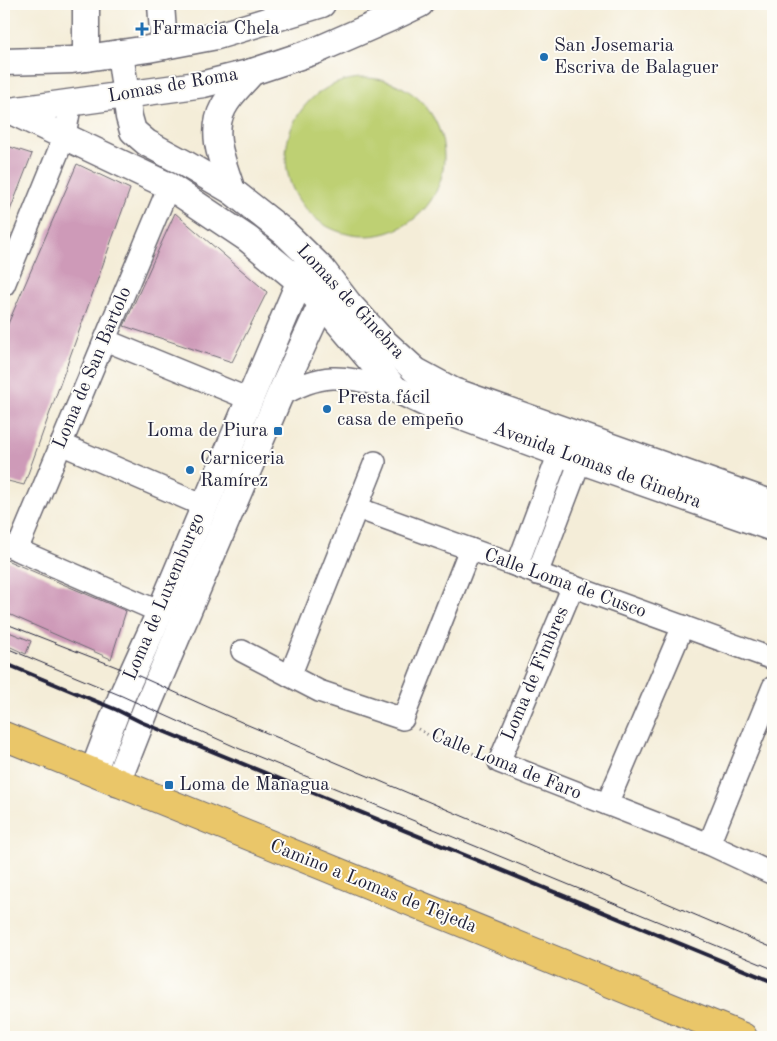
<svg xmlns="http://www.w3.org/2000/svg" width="777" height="1041" font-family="'Old Standard TT',serif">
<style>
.green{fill:#bed073;stroke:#707957}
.building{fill:#ce9ab8}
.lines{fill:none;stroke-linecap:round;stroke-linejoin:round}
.minor-casing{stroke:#6c6972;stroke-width:24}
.tertiary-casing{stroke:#6c6972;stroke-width:29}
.primary-casing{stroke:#6c6972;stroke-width:30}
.path{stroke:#6c6972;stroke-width:3;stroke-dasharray:1 4;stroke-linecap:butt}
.minor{stroke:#fff;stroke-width:21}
.tertiary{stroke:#fff;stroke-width:26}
.primary{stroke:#eac669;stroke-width:28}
.tram{stroke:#22223b;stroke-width:1}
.rail{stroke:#22223b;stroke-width:4}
.poi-dot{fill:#1f6fb2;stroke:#fdfcf7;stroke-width:2}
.labels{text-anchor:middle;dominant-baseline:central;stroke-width:4;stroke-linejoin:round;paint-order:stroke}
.poi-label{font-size:19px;fill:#22223b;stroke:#fdfcf7;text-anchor:start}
.street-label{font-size:19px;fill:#22223b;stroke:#fdfcf7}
</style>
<rect width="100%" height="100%" fill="#fdfcf7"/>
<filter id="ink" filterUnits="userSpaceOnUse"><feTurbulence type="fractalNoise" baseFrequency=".02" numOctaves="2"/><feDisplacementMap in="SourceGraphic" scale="10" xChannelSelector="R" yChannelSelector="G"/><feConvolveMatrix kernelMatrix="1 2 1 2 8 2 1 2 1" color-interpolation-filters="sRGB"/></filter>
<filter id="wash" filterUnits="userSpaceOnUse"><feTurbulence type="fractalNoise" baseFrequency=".0096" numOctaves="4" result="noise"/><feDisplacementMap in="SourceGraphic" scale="20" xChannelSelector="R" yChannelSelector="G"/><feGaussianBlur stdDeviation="1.12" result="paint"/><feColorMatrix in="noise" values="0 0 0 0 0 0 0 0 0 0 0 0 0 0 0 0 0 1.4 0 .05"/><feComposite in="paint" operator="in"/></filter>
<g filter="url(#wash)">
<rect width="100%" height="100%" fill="#f4edd8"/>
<circle class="green" cx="365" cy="157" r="79"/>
<g id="blocks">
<g class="building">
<polygon points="4,145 32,154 4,226"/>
<polygon points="77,164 130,189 24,485 4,480 4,333"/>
<polygon points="175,213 267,292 232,362 124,326"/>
<polygon points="4,559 126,611 111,659 4,612"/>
<polygon points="4,630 31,641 26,654 4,644"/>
</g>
</g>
</g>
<g filter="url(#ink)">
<use href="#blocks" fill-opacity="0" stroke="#6c6972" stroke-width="1"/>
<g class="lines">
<defs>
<g id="minor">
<polyline points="4,285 65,135 71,102"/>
<polyline points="105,340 249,399"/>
<path d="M279,397C326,369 345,377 395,389"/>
<polyline points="61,444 204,506"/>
<polyline points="357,508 773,659"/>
<polyline points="4,544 160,612"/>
<polyline points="17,550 169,186"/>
<polyline points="517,566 559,453"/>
<polyline points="537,574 580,461"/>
<polyline points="573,586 499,762 709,844 773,874"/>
<polyline points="242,651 319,691 403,719 470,549"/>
<polyline points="290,676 375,462"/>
<polyline points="607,804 683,626"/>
<polyline points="709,844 773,687"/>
</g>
<g id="tertiary">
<polyline points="86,4 86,58"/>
<polyline points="161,4 164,46"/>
<polyline points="120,53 129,117 133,131 147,143 184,163 232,191 284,232 322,269 348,303 381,339 416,371 453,391 773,504"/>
<polyline points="4,62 72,60 148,49 217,36 322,4"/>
<polyline points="10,111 204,84 252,72 315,51 395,16 420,4"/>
<polyline points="11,111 169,186 248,239 300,282 322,303 395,389 427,404 559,453 773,528"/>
<path d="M232,191C224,165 209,134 223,108C229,95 243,83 252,72"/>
<polyline points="93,772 122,696 160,612 306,266"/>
<polyline points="117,783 147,707 279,397 322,303 327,288"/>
</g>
<polyline id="primary" points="4,736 743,1037"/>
</defs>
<use href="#minor" class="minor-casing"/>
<use href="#tertiary" class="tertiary-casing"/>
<use href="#primary" class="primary-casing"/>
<polyline class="path" points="418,729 442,743 481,756"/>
<use href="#minor" class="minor"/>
<use href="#tertiary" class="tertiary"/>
<use href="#primary" class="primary"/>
<g class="tram">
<polyline points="4,623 132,673 248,725 773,948"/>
<polyline points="4,647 122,696 240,749 773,969"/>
</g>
<polyline class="rail" points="4,663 117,710 141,722 773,982"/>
</g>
</g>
<g class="poi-dot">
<path d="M139.5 21.5h5v5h5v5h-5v5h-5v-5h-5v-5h5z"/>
<circle cx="544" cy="57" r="5"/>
<circle cx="327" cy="409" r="5"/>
<rect x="273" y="426" width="10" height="10" rx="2.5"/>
<circle cx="190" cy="470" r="5"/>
<rect x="164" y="780" width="10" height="10" rx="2.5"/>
</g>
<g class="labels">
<g class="poi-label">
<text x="152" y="29">Farmacia Chela</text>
<text x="554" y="46">San Josemaria<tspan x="554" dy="22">Escriva de Balaguer</tspan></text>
<text x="337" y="398">Presta fácil<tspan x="337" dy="22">casa de empeño</tspan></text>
<text x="268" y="431" text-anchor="end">Loma de Piura</text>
<text x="200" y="459">Carniceria<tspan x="200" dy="22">Ramírez</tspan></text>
<text x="179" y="785">Loma de Managua</text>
</g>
<g class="street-label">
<text transform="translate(173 86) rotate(-10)">Lomas de Roma</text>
<text transform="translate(350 302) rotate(47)">Lomas de Ginebra</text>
<text transform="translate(93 368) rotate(-67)">Loma de San Bartolo</text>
<text transform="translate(597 466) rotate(20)">Avenida Lomas de Ginebra</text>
<text transform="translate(565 584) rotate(20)">Calle Loma de Cusco</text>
<text transform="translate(165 597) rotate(-67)">Loma de Luxemburgo</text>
<text transform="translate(536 674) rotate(-67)">Loma de Fimbres</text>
<text transform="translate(506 765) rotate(22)">Calle Loma de Faro</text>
<text transform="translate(373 887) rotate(22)">Camino a Lomas de Tejeda</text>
</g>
</g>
<rect width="777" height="1041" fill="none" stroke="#fdfcf7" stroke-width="20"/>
</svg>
